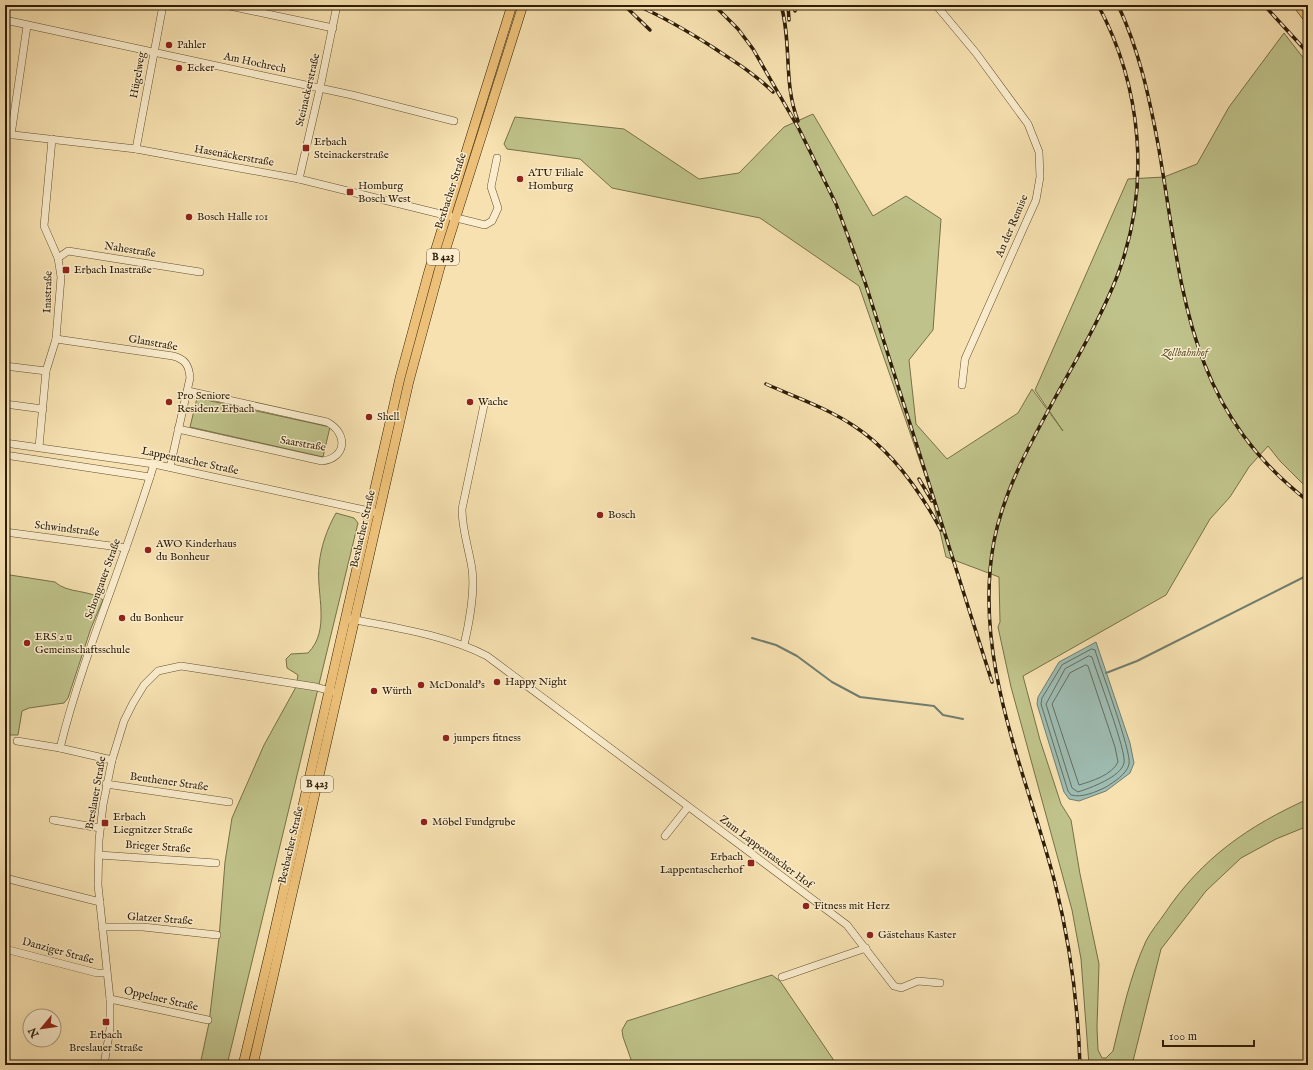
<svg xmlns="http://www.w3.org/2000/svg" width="1313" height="1070" font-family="'IM FELL English',serif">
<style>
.green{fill:#bfc28a;stroke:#777048}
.water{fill:#9ebcb2;stroke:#727d6e}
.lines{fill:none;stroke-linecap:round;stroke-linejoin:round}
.shore{stroke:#666d5c;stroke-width:1}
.stream{stroke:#727d6e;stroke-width:2}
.minor-casing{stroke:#614f31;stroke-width:8}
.major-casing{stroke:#2f1e07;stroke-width:10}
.minor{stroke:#faeccc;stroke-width:7}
.major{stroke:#ecc078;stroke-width:9}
.rail-casing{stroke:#2f1e07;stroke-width:3.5}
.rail{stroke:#faeccc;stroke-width:2;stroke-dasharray:6;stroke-linecap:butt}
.poi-dot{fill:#8f2418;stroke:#faeccc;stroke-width:1.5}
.labels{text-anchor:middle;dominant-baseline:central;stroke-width:3;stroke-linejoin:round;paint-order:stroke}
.shield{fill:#faeccc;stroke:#6c5c42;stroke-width:1}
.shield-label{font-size:10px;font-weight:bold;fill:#2f1e07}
.poi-label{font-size:11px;fill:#2f1e07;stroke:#faeccc;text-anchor:start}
.street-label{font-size:11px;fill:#2f1e07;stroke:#faeccc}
.park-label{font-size:11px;font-style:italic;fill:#5a4f2e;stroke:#faeccc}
</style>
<rect width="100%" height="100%" fill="#f7e1b0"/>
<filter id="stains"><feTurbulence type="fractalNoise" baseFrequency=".005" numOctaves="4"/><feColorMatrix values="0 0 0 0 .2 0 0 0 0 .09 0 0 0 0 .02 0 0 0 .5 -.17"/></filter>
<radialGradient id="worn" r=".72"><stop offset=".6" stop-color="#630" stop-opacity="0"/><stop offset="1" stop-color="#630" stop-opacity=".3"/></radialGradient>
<g class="green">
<path d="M1284,33L1308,64V184L1306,206L1308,214V489L1280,461L1268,446L1249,467L1230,497L1210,519L1166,595L1023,676L1040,740L1061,804L1071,820L1080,874L1099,964L1097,1027L1098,1050L1102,1058H1106L1113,1051C1122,1014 1130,976 1146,941C1151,931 1159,922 1165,913C1202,858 1248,826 1308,799V826L1276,839L1241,858L1206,891L1161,949L1132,1065H1089L1081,959L1072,910L1011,687L998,627L1000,622L999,577L946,557L931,493L859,286L760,218L612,188L580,159L507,149L504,144L515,117L624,129L699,179L739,173L784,127L813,114L873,216L906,196L941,219L933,330L909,360L916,424L947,459L1018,413L1032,389L1063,431L1035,390L1128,179L1164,177L1197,164L1229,107Z"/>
<polygon points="197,398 330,427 323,457 190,427"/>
<path d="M336,513L354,518L358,523L227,1065H200L209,1023L219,938L225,862L232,818L264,745L296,687L298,675L287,668L286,659L291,654L308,653C331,630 316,594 319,565C321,546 327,529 336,513Z"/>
<path d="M10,575L55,582C68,594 89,589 103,600L91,628L68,698L64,703L29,708L22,711L18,735H9L5,728V692L9,689L5,678V576Z"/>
<polygon points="772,975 780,981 837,1065 633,1065 623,1037 622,1030 627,1021"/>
</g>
<polygon class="water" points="1096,642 1130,743 1134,763 1130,773 1106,791 1079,801 1069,799 1064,792 1037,704 1038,697 1059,662"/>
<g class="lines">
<g class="shore">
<path d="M1092,649L1095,650C1100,668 1132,752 1129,764C1127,774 1114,782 1106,787C1096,792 1082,798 1071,795L1068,791L1041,704L1042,698L1062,665Z"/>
<path d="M1089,656L1092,657C1097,674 1127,752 1124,763C1121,777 1090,788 1078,792L1072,788L1046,704L1065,669Z"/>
<path d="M1086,665L1088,666L1115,747L1118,762C1112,775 1092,781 1079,785L1052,704L1070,673Z"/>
</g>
<g class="stream">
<polyline points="752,638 776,645 797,656 832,682 860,697 934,706 943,715 963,719"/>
<polyline points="1106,673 1137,661 1308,575"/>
</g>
<defs>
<g id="minor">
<polyline points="225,5 333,28"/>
<polyline points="936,5 976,53 1028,124 1039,152 1040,177 1036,200 965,359 962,385"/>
<polyline points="5,20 352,95 454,121"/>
<polyline points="5,134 136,149 299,179 485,225 492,221 498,208 491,187 497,158"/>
<polyline points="11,135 27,26"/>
<polyline points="136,149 163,5"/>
<polyline points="299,179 320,88 337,5"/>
<polyline points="58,258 68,251 200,272"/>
<path d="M56,339L173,356C185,359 189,365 190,378L170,467"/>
<polyline points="5,366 46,371"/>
<polyline points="5,404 43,409"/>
<path d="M178,429L322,461C347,458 348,433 327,422L188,391"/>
<polyline points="5,443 154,464 378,513"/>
<polyline points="39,447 46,371 56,339 61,277 58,258 44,226 52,139"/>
<polyline points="5,455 150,477"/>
<polyline points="5,532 126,548"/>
<path d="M351,619C396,628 446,635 487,656L847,925L894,986L901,988L918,981L940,983"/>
<path d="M464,645C469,624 475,590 472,569C469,549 462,530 462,509L484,405"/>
<polyline points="17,741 60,748 112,760"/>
<path d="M60,748C84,651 125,560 154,464"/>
<polyline points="106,784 229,802"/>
<polyline points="53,820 100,828"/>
<polyline points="665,836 688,807"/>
<polyline points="99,855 216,863"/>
<polyline points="5,878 100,902"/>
<polyline points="102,927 143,927 217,935"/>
<polyline points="5,949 97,973 106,973"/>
<polyline points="782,977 866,948"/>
<polyline points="110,999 208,1020"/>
<polyline points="104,1065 110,1029 110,999 98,885 99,840 103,805 112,760 124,721 133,703 144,685 158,671 181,666 316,687 334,692"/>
</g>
<g id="major">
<polyline points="1298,5 1308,18"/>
<polyline points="243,1065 271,947 400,378 429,271 512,5"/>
<polyline points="253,1065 409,381 440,267 523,5"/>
</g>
</defs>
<use href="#minor" class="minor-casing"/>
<use href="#major" class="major-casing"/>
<use href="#minor" class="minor"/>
<use href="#major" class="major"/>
<defs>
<g id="rail">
<polyline points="624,5 650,30"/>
<path d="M636,5C664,17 689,32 714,48C735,62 755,74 773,92"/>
<polyline points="714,5 738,29 753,49 799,129 836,204 865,282 992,682"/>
<path d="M781,5C792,43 783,83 798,121"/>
<polyline points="788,5 789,20"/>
<polyline points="794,5 795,11"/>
<path d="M1118,5C1139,50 1149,96 1158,144C1183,286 1184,405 1308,501"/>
<polyline points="1264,5 1308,53"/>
<path d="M766,384C795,397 827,408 854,426C891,450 920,491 941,530"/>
<polyline points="919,479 932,501"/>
<path d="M1080,1065C1078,1004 1070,943 1055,883C1026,771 972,659 994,541C1004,490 1030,444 1055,398C1077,358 1101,318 1118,274C1151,186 1142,87 1098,5"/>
</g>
</defs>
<use href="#rail" class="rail-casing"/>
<use href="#rail" class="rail"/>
</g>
<g class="poi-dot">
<circle cx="169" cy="45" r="4"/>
<circle cx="179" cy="68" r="4"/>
<rect x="302" y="144" width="8" height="8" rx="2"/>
<circle cx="520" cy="179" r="4"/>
<rect x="346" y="188" width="8" height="8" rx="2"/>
<circle cx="189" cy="217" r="4"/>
<rect x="62" y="266" width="8" height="8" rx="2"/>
<circle cx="169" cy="402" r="4"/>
<circle cx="470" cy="402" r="4"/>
<circle cx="369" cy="417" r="4"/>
<circle cx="600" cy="515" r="4"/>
<circle cx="148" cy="550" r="4"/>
<circle cx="122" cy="618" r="4"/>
<circle cx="27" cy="643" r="4"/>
<circle cx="497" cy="682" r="4"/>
<circle cx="421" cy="685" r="4"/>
<circle cx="374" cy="691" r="4"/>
<circle cx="446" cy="738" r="4"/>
<circle cx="424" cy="822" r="4"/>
<rect x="101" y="819" width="8" height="8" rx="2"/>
<rect x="747" y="859" width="8" height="8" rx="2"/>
<circle cx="806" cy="906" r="4"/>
<circle cx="870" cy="935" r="4"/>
<rect x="102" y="1018" width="8" height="8" rx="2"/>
</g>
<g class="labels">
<g class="shield">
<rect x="427" y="249" width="32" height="16" rx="3"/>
<rect x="301" y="776" width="32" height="16" rx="3"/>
</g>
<g class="shield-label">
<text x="443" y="257">B 423</text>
<text x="317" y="784">B 423</text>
</g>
<g class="poi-label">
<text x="177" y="45">Pahler</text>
<text x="187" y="68">Ecker</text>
<text x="314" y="142">Erbach<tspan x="314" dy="13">Steinackerstraße</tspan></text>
<text x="528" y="173">ATU Filiale<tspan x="528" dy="13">Homburg</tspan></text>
<text x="358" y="186">Homburg<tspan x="358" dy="13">Bosch West</tspan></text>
<text x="197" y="217">Bosch Halle 101</text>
<text x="74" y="270">Erbach Inastraße</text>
<text x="177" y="396">Pro Seniore<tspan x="177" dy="13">Residenz Erbach</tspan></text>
<text x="478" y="402">Wache</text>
<text x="377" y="417">Shell</text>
<text x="608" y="515">Bosch</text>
<text x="156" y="544">AWO Kinderhaus<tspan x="156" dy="13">du Bonheur</tspan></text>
<text x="130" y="618">du Bonheur</text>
<text x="35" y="637">ERS 2 u<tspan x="35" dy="13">Gemeinschaftsschule</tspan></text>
<text x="505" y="682">Happy Night</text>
<text x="429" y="685">McDonald's</text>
<text x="382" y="691">Würth</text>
<text x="454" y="738">jumpers fitness</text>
<text x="113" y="817">Erbach<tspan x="113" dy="13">Liegnitzer Straße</tspan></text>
<text x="432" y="822">Möbel Fundgrube</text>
<text x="743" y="857" text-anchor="end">Erbach<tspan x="743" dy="13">Lappentascherhof</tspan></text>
<text x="814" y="906">Fitness mit Herz</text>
<text x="878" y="935">Gästehaus Kaster</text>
<text x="106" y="1035" text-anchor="middle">Erbach<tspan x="106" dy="13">Breslauer Straße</tspan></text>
</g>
<g class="street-label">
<text transform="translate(255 63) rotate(12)">Am Hochrech</text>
<text transform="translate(138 75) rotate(-80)">Hügelweg</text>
<text transform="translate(308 90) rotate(-77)">Steinackerstraße</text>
<text transform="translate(234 156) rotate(10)">Hasenäckerstraße</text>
<text transform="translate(451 191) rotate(-72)">Bexbacher Straße</text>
<text transform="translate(1012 226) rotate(-67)">An der Remise</text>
<text transform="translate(130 250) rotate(9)">Nahestraße</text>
<text transform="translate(48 292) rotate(-88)">Inastraße</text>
<text transform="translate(153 343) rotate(10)">Glanstraße</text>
<text transform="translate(303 444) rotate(10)">Saarstraße</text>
<text transform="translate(190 461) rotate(12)">Lappentascher Straße</text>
<text transform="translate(67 529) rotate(7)">Schwindstraße</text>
<text transform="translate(363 529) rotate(-77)">Bexbacher Straße</text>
<text transform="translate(103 579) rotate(-70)">Schongauer Straße</text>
<text transform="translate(169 782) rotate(8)">Beuthener Straße</text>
<text transform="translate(96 793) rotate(-80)">Breslauer Straße</text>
<text transform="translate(291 845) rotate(-77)">Bexbacher Straße</text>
<text transform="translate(158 847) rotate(4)">Brieger Straße</text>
<text transform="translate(766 852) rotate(37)">Zum Lappentascher Hof</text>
<text transform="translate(160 919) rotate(4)">Glatzer Straße</text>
<text transform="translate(58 951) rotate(15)">Danziger Straße</text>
<text transform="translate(161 999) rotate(13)">Oppelner Straße</text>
</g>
<g class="park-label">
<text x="1185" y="353">Zollbahnhof</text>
</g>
</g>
<rect width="1313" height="1070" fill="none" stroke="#f7e1b0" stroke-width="20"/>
<rect x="6" y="6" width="1301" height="1058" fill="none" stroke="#2f1e07" stroke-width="2"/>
<rect x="10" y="10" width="1293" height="1050" fill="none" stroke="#2f1e07"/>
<g transform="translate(42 1028) rotate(241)"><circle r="19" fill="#faeccc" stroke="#a99a7d"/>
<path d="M0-3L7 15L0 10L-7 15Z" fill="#8f2418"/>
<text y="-6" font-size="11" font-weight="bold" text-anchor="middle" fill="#2f1e07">N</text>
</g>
<path d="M1163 1040v6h91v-6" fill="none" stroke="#2f1e07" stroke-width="2"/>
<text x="1169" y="1040" font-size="12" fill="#2f1e07" stroke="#faeccc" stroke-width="3" paint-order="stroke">100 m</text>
<rect width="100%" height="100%" filter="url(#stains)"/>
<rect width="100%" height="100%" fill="url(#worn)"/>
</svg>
